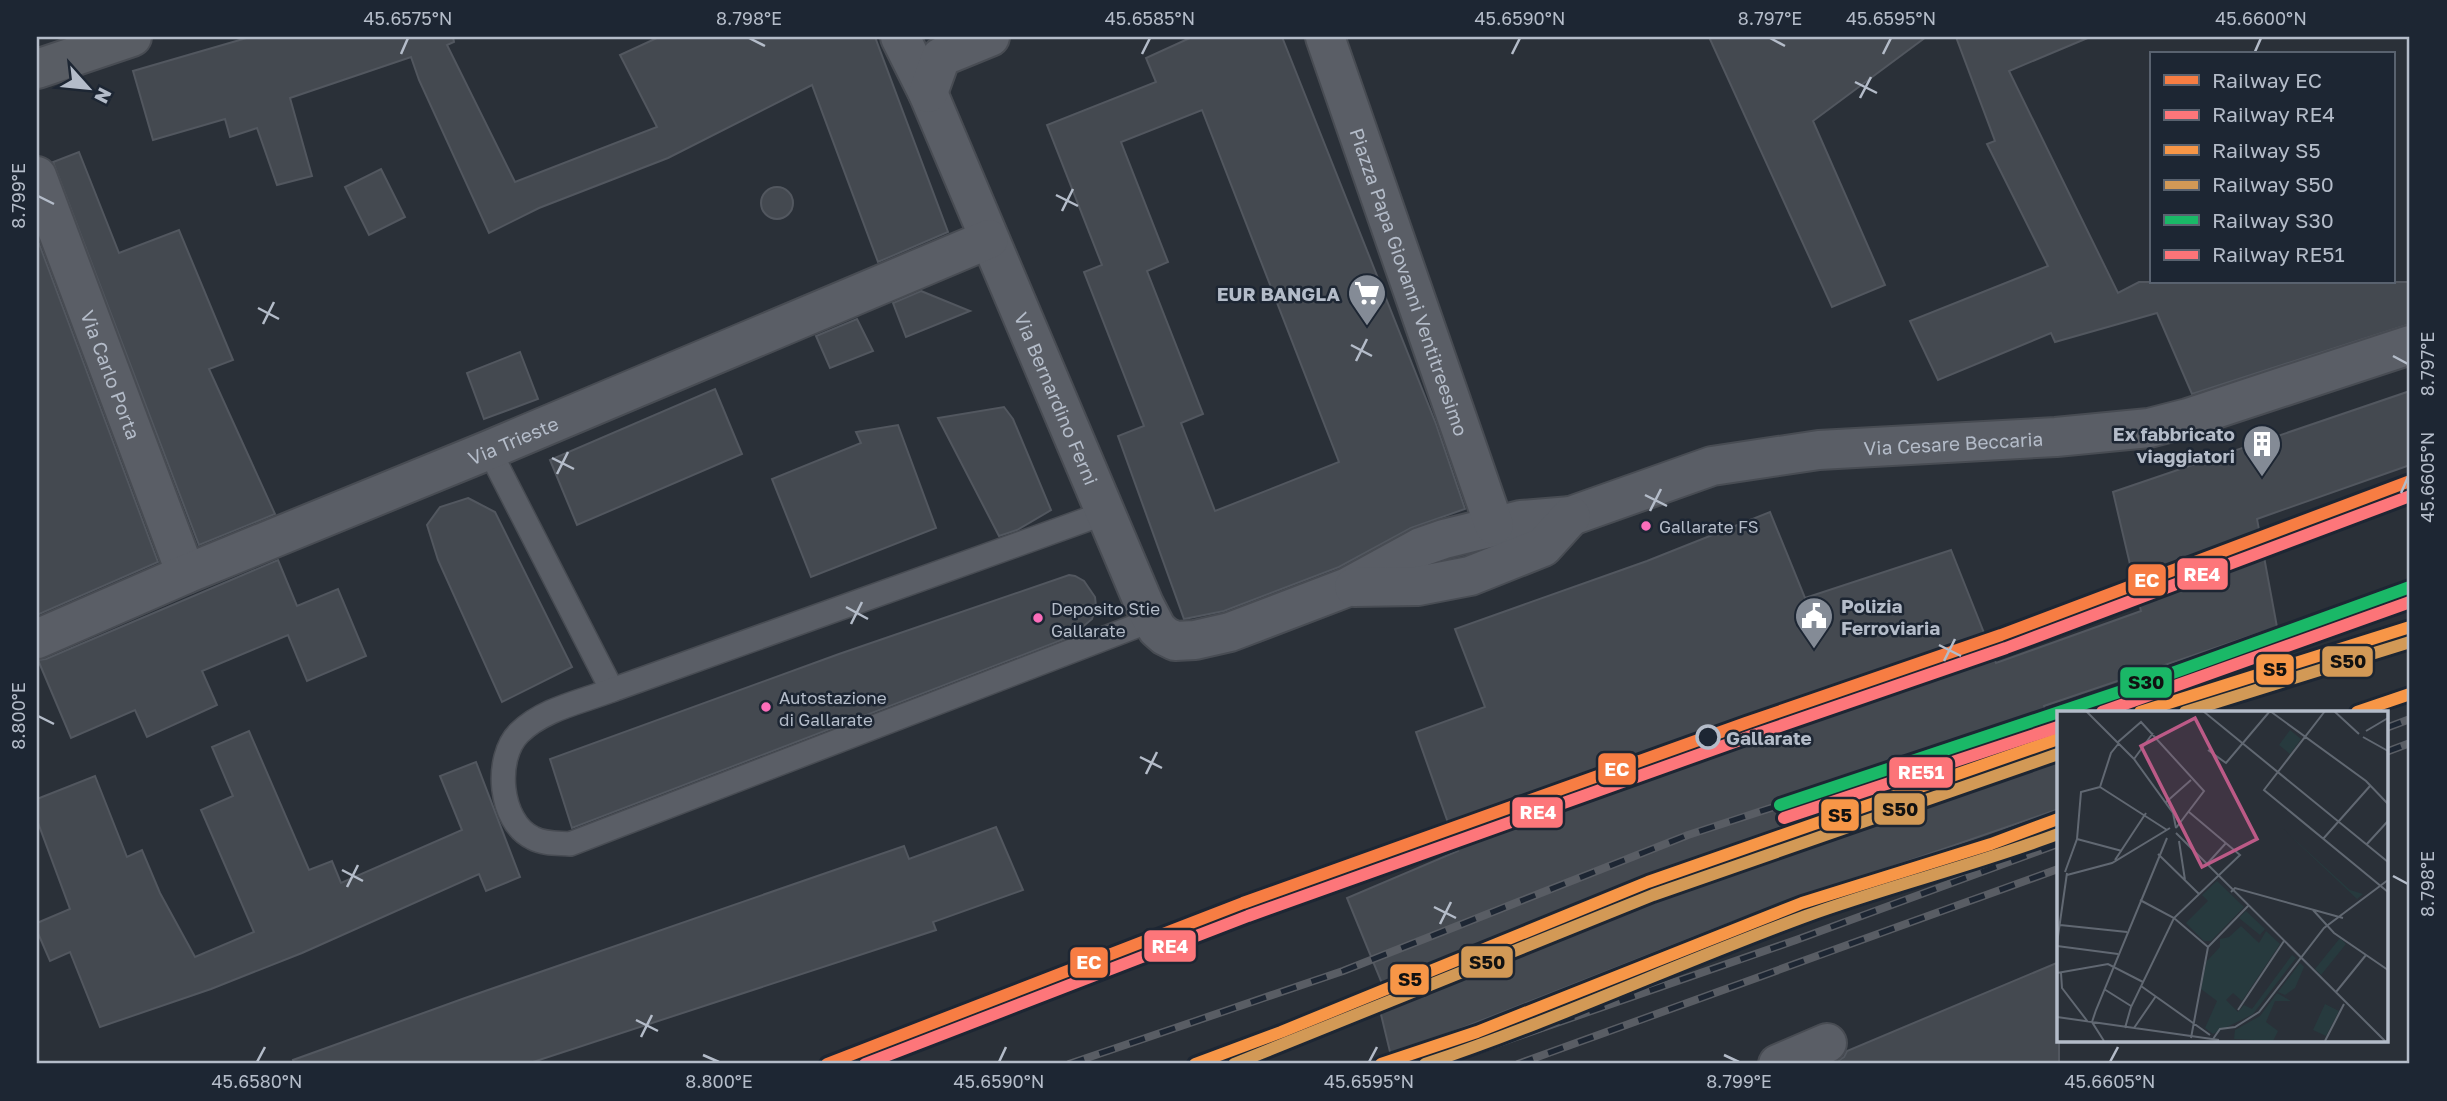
<svg xmlns="http://www.w3.org/2000/svg" width="2447" height="1101" font-family="'Golos Text',sans-serif">
<style>
.building{fill:#444950;stroke:#52575f;stroke-width:2;fill-rule:evenodd}
.lines{fill:none;stroke-linecap:round;stroke-linejoin:round}
.lane-casing{stroke:#484c53;stroke-width:26}
.street-casing{stroke:#484c53;stroke-width:42}
.secondary-casing{stroke:#484c53;stroke-width:42}
.lane{stroke:#5a5e66;stroke-width:23}
.street{stroke:#5a5e66;stroke-width:38}
.secondary{stroke:#595d64;stroke-width:38}
.rail-casing{stroke:#595d64;stroke-width:8}
.rail{stroke:#1d2633;stroke-width:5;stroke-dasharray:16;stroke-linecap:butt}
.rail-1-casing{stroke:#1d2633;stroke-width:18}
.rail-2-casing{stroke:#1d2633;stroke-width:18}
.rail-3-casing{stroke:#1d2633;stroke-width:18}
.rail-4-casing{stroke:#1d2633;stroke-width:18}
.rail-5-casing{stroke:#1d2633;stroke-width:18}
.rail-6-casing{stroke:#1d2633;stroke-width:18}
.rail-1{stroke:#f77d43;stroke-width:12}
.rail-2{stroke:#fd767a;stroke-width:12}
.rail-3{stroke:#f79647;stroke-width:12}
.rail-4{stroke:#d29956;stroke-width:12}
.rail-5{stroke:#1ab867;stroke-width:12}
.rail-6{stroke:#fc7478;stroke-width:12}
.ticks{fill:none;stroke:#b4bcc9;stroke-width:2.5}
.bus-dot{fill:#fb6dba;stroke:#1d2633;stroke-width:2.5}
.stop-dot{fill:#1d2633;stroke:#b4bcc9;stroke-width:3.5}
.labels{text-anchor:middle;dominant-baseline:central;stroke-width:5;stroke-linejoin:round;paint-order:stroke}
.bus-label{font-size:17px;fill:#b4bcc9;stroke:#1d2633;text-anchor:start}
.street-label{font-size:19px;fill:#b4bcc9;stroke:#1d2633}
.poi-label{font-size:19px;font-weight:bold;fill:#b4bcc9;stroke:#1d2633;text-anchor:end}
.stop-label{font-size:19px;font-weight:bold;fill:#b4bcc9;stroke:#1d2633;text-anchor:start}
.inset-road{fill:none;stroke:#616872;stroke-width:2}
.view{fill:#bc5a87;fill-opacity:0.15;stroke:#bc5a87;stroke-width:3.5}
.inset-edge{fill:none;stroke:#b4bcc9;stroke-width:3.5}
.line-badge{stroke:#1d2633;stroke-width:2.5}
.badge-label{font-size:19px;text-anchor:middle;font-weight:bold;fill:#fff}
.pale-badge-label{font-size:19px;text-anchor:middle;font-weight:bold;fill:#111}
.neatline{fill:none;stroke:#b4bcc9;stroke-width:2.5}
.ticks-label{font-size:18px;text-anchor:middle;fill:#b4bcc9}
</style>
<rect width="100%" height="100%" fill="#2a3038"/>
<g class="building">
<polygon points="250,37 453,37 454,42 447,45 515,182 657,127 620,55 659,37 875,37 948,232 878,262 812,85 668,158 539,208 489,233 419,80 411,57 290,98 312,176 277,185 257,128 230,137 225,119 153,140 133,71"/>
<path d="M1192,37H1282L1436,424L1465,509L1411,528L1339,567L1224,611L1184,619L1118,436L1144,426L1084,272L1102,265L1047,125L1156,82L1146,58ZM1202,110L1339,462L1215,511L1181,423L1203,414L1147,271L1168,262L1121,142Z"/>
<polygon points="1709,37 1926,37 1813,121 1885,285 1832,307"/>
<polygon points="1956,37 2090,37 2009,71 2118,293 2139,282 2410,282 2410,324 2192,394 2157,313 2055,342 2051,333 1938,380 1910,321 2048,266 1987,144 1995,141"/>
<polygon points="79,152 119,253 179,230 233,360 209,369 275,514 199,545 53,162"/>
<polygon points="381,169 405,217 369,235 345,187"/>
<circle cx="777" cy="203" r="16"/>
<polygon points="37,238 158,562 37,615"/>
<polygon points="921,291 970,311 906,337 893,303"/>
<polygon points="857,319 873,351 830,368 816,336"/>
<polygon points="520,352 538,399 484,419 467,373"/>
<polygon points="715,389 742,454 577,525 550,460"/>
<polygon points="2410,391 2410,465 2257,519 2277,627 2044,706 2059,753 2059,809 1730,923 1391,1056 1378,1002 1388,998 1347,898 1458,851 1416,732 1485,707 1455,629 1647,561 1770,512 1805,598 1951,550 1996,663 2141,611 2113,492"/>
<polygon points="1004,407 1013,419 1051,510 1017,530 999,536 938,418"/>
<polygon points="898,425 936,528 811,577 772,479 861,443 856,432"/>
<polygon points="468,498 495,512 572,667 502,702 438,560 427,525 440,507"/>
<polygon points="278,560 297,606 338,589 366,656 307,681 288,635 202,671 217,705 147,737 135,710 71,738 38,660 46,659"/>
<polygon points="1069,575 1075,576 1084,581 1095,597 1096,606 1092,619 1079,630 1080,633 572,828 550,759 839,654"/>
<polygon points="249,731 309,870 332,861 341,883 462,830 440,776 476,762 520,877 486,891 479,874 302,953 211,989 100,1027 70,952 50,961 37,931 37,923 70,909 37,820 37,799 95,776 127,857 142,850 160,893 195,957 254,932 201,810 233,796 212,747"/>
<polygon points="996,827 1023,890 933,922 936,930 527,1064 294,1064 293,1060 465,998 904,846 909,859"/>
<polygon points="2059,962 2059,1064 1833,1064 1844,1057 1847,1051"/>
</g>
<g class="lines">
<defs>
<g id="lane">
<polyline points="489,450 612,690"/>
<path d="M1105,513L612,690C581,702 543,709 519,733C494,758 499,822 533,838C544,844 557,843 570,844L1152,620"/>
</g>
<g id="street">
<path id="s1" d="M900,37L928,93L1144,604L1157,629L1165,636L1175,641L1195,640L1230,632L1348,587L1421,547L1444,539L1521,520L1571,516L1712,466L1819,450L2056,437L2149,428L2188,418L2410,345"/>
<path id="s2" d="M1325,37L1494,525"/>
<polyline points="928,93 941,57 990,37"/>
<path id="s3" d="M37,176L186,574"/>
<polyline points="1354,587 1418,586 1470,576 1543,547 1571,516"/>
<path id="s4" d="M37,639L186,574L489,450L989,239"/>
<polyline points="1778,1064 1827,1043"/>
</g>
<polyline id="secondary" points="37,69 132,37"/>
</defs>
<use href="#lane" class="lane-casing"/>
<use href="#street" class="street-casing"/>
<use href="#secondary" class="secondary-casing"/>
<use href="#lane" class="lane"/>
<use href="#street" class="street"/>
<use href="#secondary" class="secondary"/>
<defs>
<g id="rail">
<polyline points="2386,728 2410,719"/>
<polyline points="2386,752 2410,743"/>
<polyline points="1069,1064 1343,971 1688,835 1780,805"/>
<polyline points="1438,1064 1796,940 2058,844"/>
<polyline points="1518,1064 2058,869"/>
</g>
</defs>
<use href="#rail" class="rail-casing"/>
<use href="#rail" class="rail"/>
<defs>
<polyline id="rail-1" points="827,1064 1243,903 1746,723 2001,635 2410,481"/>
<polyline id="rail-2" points="865,1064 1248,916 1751,736 2006,648 2410,496"/>
<g id="rail-3">
<polyline points="2140,712 2410,627"/>
<polyline points="2357,712 2410,694"/>
<polyline points="1195,1064 1281,1032 1648,882 2058,739"/>
<polyline points="1381,1064 1477,1032 1802,903 1991,844 2058,819"/>
</g>
<g id="rail-4">
<polyline points="2185,712 2410,642"/>
<polyline points="1234,1064 1653,895 2058,754"/>
<path d="M1425,1064C1554,1021 1678,963 1806,916C1889,886 1975,865 2058,834"/>
</g>
<polyline id="rail-5" points="1780,805 2131,688 2410,587"/>
<g id="rail-6">
<polyline points="2102,712 2410,602"/>
<polyline points="1784,818 2058,727"/>
</g>
</defs>
<use href="#rail-1" class="rail-1-casing"/>
<use href="#rail-2" class="rail-2-casing"/>
<use href="#rail-3" class="rail-3-casing"/>
<use href="#rail-4" class="rail-4-casing"/>
<use href="#rail-5" class="rail-5-casing"/>
<use href="#rail-6" class="rail-6-casing"/>
<use href="#rail-1" class="rail-1"/>
<use href="#rail-2" class="rail-2"/>
<use href="#rail-3" class="rail-3"/>
<use href="#rail-4" class="rail-4"/>
<use href="#rail-5" class="rail-5"/>
<use href="#rail-6" class="rail-6"/>
</g>
<path class="ticks" d="M749,38L765,46M1770,38L1785,46M401,54L408,38M1142,54L1150,38M1512,54L1520,38M1883,54L1891,38M2254,54L2261,38M1855,82L1877,93M1860,98L1871,77M1056,195L1078,206M38,196L54,204M1062,211L1073,189M258,308L279,319M263,324L274,302M1351,345L1372,356M2393,356L2408,364M1356,361L1367,339M552,458L574,469M557,474L568,452M2401,493L2408,477M1645,495L1667,506M1650,511L1661,489M846,607L868,619M851,624L862,602M1939,645L1961,656M1944,661L1955,639M38,716L54,724M1140,757L1162,768M1146,774L1157,752M342,870L363,881M2393,876L2408,884M347,887L358,865M1434,907L1456,918M1440,924L1451,902M636,1020L658,1031M641,1037L652,1015M703,1055L719,1062M1724,1055L1739,1062M257,1062L265,1047M999,1062L1006,1047M1369,1062L1377,1047M2110,1062L2118,1047"/>
<defs>
<symbol id="supermarket-pin" viewBox="-11 -11 22 30"><path d="M0 17L-7.5 6A9.5 9.5 0 1 1 7.5 6Z" fill="#848b96" stroke="#1d2633"/><path d="M-6-5.5h2.5l.6 2H6L4.5 2H-2.5L-4.4-4H-6ZM-1.5 3.2a1.3 1.3 0 1 0 .1 0ZM3 3.2a1.3 1.3 0 1 0 .1 0Z" fill="#fff"/></symbol>
<symbol id="building-pin" viewBox="-11 -11 22 30"><path d="M0 17L-7.5 6A9.5 9.5 0 1 1 7.5 6Z" fill="#848b96" stroke="#1d2633"/><path d="M-4-6H4V6H1V3H-1V6H-4ZM-2.5-4.3h1.7v1.8h-1.7ZM.8-4.3h1.7v1.8H.8ZM-2.5-1h1.7V.8h-1.7ZM.8-1h1.7V.8H.8Z" fill="#fff"/></symbol>
<symbol id="civic-pin" viewBox="-11 -11 22 30"><path d="M0 17L-7.5 6A9.5 9.5 0 1 1 7.5 6Z" fill="#848b96" stroke="#1d2633"/><path d="M-.6-6.5H3V-4.5H.6V-3L4-1V1h2V6H-6V1h2V-1L-.6-3ZM-1.2 2.5V6h2.4V2.5Z" fill="#fff"/></symbol>
</defs>
<g fill-rule="evenodd">
<use href="#supermarket-pin" x="1345" y="271" width="44" height="60"/>
<use href="#building-pin" x="2240" y="422" width="44" height="60"/>
<use href="#civic-pin" x="1792" y="594" width="44" height="60"/>
</g>
<g class="bus-dot">
<circle cx="1646" cy="526" r="6"/>
<circle cx="1038" cy="618" r="6"/>
<circle cx="766" cy="707" r="6"/>
</g>
<circle class="stop-dot" cx="1708" cy="737" r="11"/>
<g class="labels">
<g class="bus-label">
<text x="1659" y="526">Gallarate FS</text>
<text x="1051" y="608">Deposito Stie<tspan x="1051" dy="22">Gallarate</tspan></text>
<text x="779" y="697">Autostazione<tspan x="779" dy="22">di Gallarate</tspan></text>
</g>
<g class="street-label">
<text stroke="none"><textPath href="#s2" startOffset="259">Piazza Papa Giovanni Ventitreesimo</textPath></text>
<text stroke="none"><textPath href="#s3" startOffset="212">Via Carlo Porta</textPath></text>
<text stroke="none"><textPath href="#s1" startOffset="394">Via Bernardino Ferni</textPath></text>
<text stroke="none"><textPath href="#s4" startOffset="516">Via Trieste</textPath></text>
<text stroke="none"><textPath href="#s1" startOffset="1479">Via Cesare Beccaria</textPath></text>
</g>
<g class="poi-label">
<text x="1340" y="293">EUR BANGLA</text>
<text x="2235" y="433">Ex fabbricato<tspan x="2235" dy="22">viaggiatori</tspan></text>
<text x="1841" y="605" text-anchor="start">Polizia<tspan x="1841" dy="22">Ferroviaria</tspan></text>
</g>
<g class="stop-label">
<text x="1726" y="737">Gallarate</text>
</g>
</g>
<g transform="translate(2057 711)">
<rect width="331" height="331" fill="#2a3038"/>
<path d="M233,19L244,28L233,43L222,34ZM225,117L293,179L306,183L300,188ZM160,170L187,196L154,230H147L129,212L151,190L145,184ZM189,200L208,218L203,224L182,207ZM184,215L202,232L209,220L223,233L185,290L176,282L169,289L181,301L187,294L195,298L235,244L239,247L196,303L156,323L148,317L160,290L144,278L149,251L163,236V228L172,226ZM283,227L289,233L264,264L258,258ZM243,252L247,256L238,277L228,284L221,281ZM220,282L234,290H218L209,311L221,320L216,330L177,328L178,319L203,305ZM268,293L282,300L269,325L256,319Z" fill="#273a3e"/>
<path class="inset-road" d="M29,0L77,48L116,102L119,117M146,0L331,151M213,0L309,70L331,93M268,0L207,79L331,181M277,0L302,23M309,20L331,7M306,26L331,40M61,31L84,11L147,80L119,117M151,39L169,52L213,0M77,48L96,22M43,76L110,119M43,76L54,42L62,32M108,92L134,69M119,122L328,330M20,128L65,140M266,128L313,75M122,130L128,169M309,134L331,110M101,143L142,183M58,149L89,102M149,154L169,132M8,161L20,128L24,81L43,76M10,164L55,152L113,117M174,181L178,177L286,207M83,189L117,207L151,236M256,199L277,222L331,259M3,214L70,221M0,232L10,162M0,235L61,243M0,262L51,253L86,271M4,262L5,277L31,311M84,275L153,324M47,278L74,295M279,281L309,244M181,299L227,230M0,306L162,329M68,317L74,296L117,207L183,144L132,101M77,317L99,285M134,327L151,236L191,195M156,328L163,318L178,316L202,301L267,217L331,169M47,330L35,311L39,299L110,127M268,330L287,293"/>
<path class="view" d="M138,7L200,128L145,156L84,35Z"/>
<rect width="331" height="331" class="inset-edge"/>
</g>
<g class="line-badge">
<rect x="2176" y="557" width="53" height="34" rx="7" fill="#fd767a"/>
<rect x="2127" y="563" width="40" height="34" rx="7" fill="#f77d43"/>
<rect x="2321" y="645" width="53" height="33" rx="7" fill="#d29956"/>
<rect x="2255" y="653" width="40" height="33" rx="7" fill="#f79647"/>
<rect x="2119" y="666" width="54" height="33" rx="7" fill="#1ab867"/>
<rect x="1597" y="752" width="40" height="34" rx="7" fill="#f77d43"/>
<rect x="1888" y="756" width="66" height="33" rx="7" fill="#fc7478"/>
<rect x="1873" y="792" width="53" height="34" rx="7" fill="#d29956"/>
<rect x="1511" y="796" width="53" height="33" rx="7" fill="#fd767a"/>
<rect x="1820" y="798" width="40" height="34" rx="7" fill="#f79647"/>
<rect x="1143" y="929" width="54" height="34" rx="7" fill="#fd767a"/>
<rect x="1460" y="945" width="54" height="34" rx="7" fill="#d29956"/>
<rect x="1069" y="946" width="40" height="33" rx="7" fill="#f77d43"/>
<rect x="1389" y="963" width="41" height="33" rx="7" fill="#f79647"/>
</g>
<g class="badge-label">
<text x="2202" y="581">RE4</text>
<text x="2147" y="587">EC</text>
<text x="1617" y="776">EC</text>
<text x="1921" y="779">RE51</text>
<text x="1538" y="819">RE4</text>
<text x="1170" y="953">RE4</text>
<text x="1089" y="969">EC</text>
</g>
<g class="pale-badge-label">
<text x="2348" y="668">S50</text>
<text x="2275" y="676">S5</text>
<text x="2146" y="689">S30</text>
<text x="1900" y="816">S50</text>
<text x="1840" y="822">S5</text>
<text x="1487" y="969">S50</text>
<text x="1410" y="986">S5</text>
</g>
<rect width="2447" height="1101" fill="none" stroke="#1d2633" stroke-width="77"/>
<rect x="2150" y="52" width="245" height="231" fill="#1d2633" stroke="#59626f" stroke-width="2"/>
<rect x="2164" y="75" width="35" height="10" fill="#f77d43" stroke="#59626f" stroke-width="2"/>
<text x="2212" y="88" font-size="21" fill="#b4bcc9">Railway EC</text>
<rect x="2164" y="110" width="35" height="10" fill="#fd767a" stroke="#59626f" stroke-width="2"/>
<text x="2212" y="122" font-size="21" fill="#b4bcc9">Railway RE4</text>
<rect x="2164" y="145" width="35" height="10" fill="#f79647" stroke="#59626f" stroke-width="2"/>
<text x="2212" y="158" font-size="21" fill="#b4bcc9">Railway S5</text>
<rect x="2164" y="180" width="35" height="10" fill="#d29956" stroke="#59626f" stroke-width="2"/>
<text x="2212" y="192" font-size="21" fill="#b4bcc9">Railway S50</text>
<rect x="2164" y="215" width="35" height="10" fill="#1ab867" stroke="#59626f" stroke-width="2"/>
<text x="2212" y="228" font-size="21" fill="#b4bcc9">Railway S30</text>
<rect x="2164" y="250" width="35" height="10" fill="#fc7478" stroke="#59626f" stroke-width="2"/>
<text x="2212" y="262" font-size="21" fill="#b4bcc9">Railway RE51</text>
<g transform="translate(88 88) rotate(117)" stroke="#1d2633" stroke-width="5" paint-order="stroke">
<path d="M0-5L12 26L0 18L-12 26Z" fill="#b4bcc9"/>
<text y="-10" font-size="19" font-weight="bold" text-anchor="middle" fill="#b4bcc9">N</text>
</g>
<rect x="38" y="38" width="2370" height="1024" class="neatline"/>
<g class="ticks-label">
<text x="408" y="25">45.6575°N</text>
<text x="749" y="25">8.798°E</text>
<text x="1150" y="25">45.6585°N</text>
<text x="1520" y="25">45.6590°N</text>
<text x="1770" y="25">8.797°E</text>
<text x="1891" y="25">45.6595°N</text>
<text x="2261" y="25">45.6600°N</text>
<text transform="translate(19 196) rotate(-90)" y="6">8.799°E</text>
<text transform="translate(2428 364) rotate(-90)" y="6">8.797°E</text>
<text transform="translate(2428 477) rotate(-90)" y="6">45.6605°N</text>
<text transform="translate(19 716) rotate(-90)" y="6">8.800°E</text>
<text transform="translate(2428 884) rotate(-90)" y="6">8.798°E</text>
<text x="257" y="1088">45.6580°N</text>
<text x="719" y="1088">8.800°E</text>
<text x="999" y="1088">45.6590°N</text>
<text x="1369" y="1088">45.6595°N</text>
<text x="1739" y="1088">8.799°E</text>
<text x="2110" y="1088">45.6605°N</text>
</g>
</svg>
